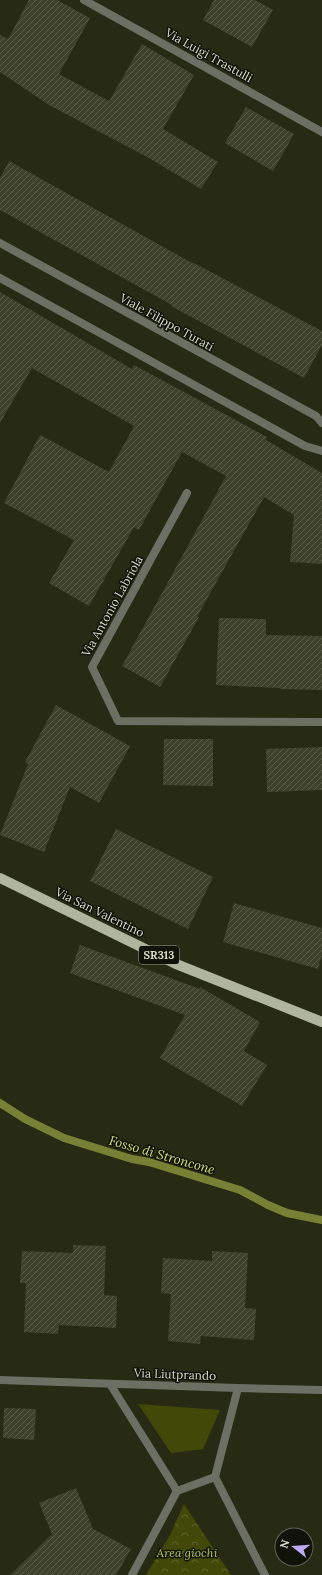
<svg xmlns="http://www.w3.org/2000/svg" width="322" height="1575" font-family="Lora,serif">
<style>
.green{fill:#424908}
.park{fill:url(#park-crowns)}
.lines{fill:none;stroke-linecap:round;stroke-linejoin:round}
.stream{stroke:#768135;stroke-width:8}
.building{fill:url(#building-hatch)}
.minor{stroke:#6c6f63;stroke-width:8}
.tertiary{stroke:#6c6f63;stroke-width:8}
.primary{stroke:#b0b59d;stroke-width:10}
.labels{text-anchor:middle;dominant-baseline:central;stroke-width:3;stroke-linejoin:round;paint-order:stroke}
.shield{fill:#111208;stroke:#9c9f91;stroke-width:1}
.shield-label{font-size:11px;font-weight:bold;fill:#d8dbcc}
.street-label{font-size:12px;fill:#d8dbcc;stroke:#111208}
.park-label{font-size:12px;font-style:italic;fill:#b9c860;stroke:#111208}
.water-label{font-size:13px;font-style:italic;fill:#d1e179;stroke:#111208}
</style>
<defs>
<pattern id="park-crowns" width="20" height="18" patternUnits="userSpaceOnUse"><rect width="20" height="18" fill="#424908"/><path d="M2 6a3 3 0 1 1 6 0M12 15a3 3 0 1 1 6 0" fill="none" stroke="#5d632b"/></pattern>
<pattern id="building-hatch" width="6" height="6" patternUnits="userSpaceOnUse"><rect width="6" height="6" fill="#3e422a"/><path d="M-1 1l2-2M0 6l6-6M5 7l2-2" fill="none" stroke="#595d48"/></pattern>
</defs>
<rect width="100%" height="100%" fill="#272b13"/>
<polygon class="green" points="138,1404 220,1410 203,1449 171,1453"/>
<polygon class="park" points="184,1504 231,1575 146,1575 169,1537"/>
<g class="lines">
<polyline class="stream" points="0,1103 25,1119 64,1138 132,1159 149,1162 240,1190 268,1205 287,1213 322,1220"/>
</g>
<g class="building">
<polygon points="29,0 57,0 90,18 59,74 109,101 142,44 194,75 163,129 218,162 201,189 149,158 49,105 0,72 0,35 8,39"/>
<polygon points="214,0 255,0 273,10 252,47 203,20"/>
<polygon points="246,107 294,134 273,171 225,143"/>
<polygon points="9,161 194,264 194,263 322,331 322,345 304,378 171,306 172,305 0,210 0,178"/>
<polygon points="0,292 132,369 134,365 267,437 266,440 322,473 322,564 290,562 294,515 264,497 197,617 199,617 160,687 122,666 226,476 182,452 139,530 134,527 89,606 49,583 74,540 4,503 40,435 109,472 134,426 32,368 0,423"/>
<polygon points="219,618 266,619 266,635 322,636 322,690 280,689 280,688 216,685"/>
<polygon points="56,705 130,746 99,803 70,787 44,852 0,835 28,764 25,762"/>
<polygon points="164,739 213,739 213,786 163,785"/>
<polygon points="322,747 322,790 267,792 266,749"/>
<polygon points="116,829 213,877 188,929 90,881"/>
<polygon points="234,903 322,928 322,955 318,969 223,942"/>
<polygon points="80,945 200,989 200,987 260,1022 244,1051 267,1065 242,1106 160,1058 185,1015 70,973"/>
<polygon points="73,1245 106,1246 104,1295 117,1296 116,1328 59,1325 58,1334 24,1332 26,1283 20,1283 22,1251 73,1253"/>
<polygon points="212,1251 248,1253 245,1308 256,1309 254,1340 201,1336 200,1344 168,1341 171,1294 161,1293 163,1258 212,1261"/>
<polygon points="4,1408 36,1409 34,1440 3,1438"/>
<polygon points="76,1488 93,1529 131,1549 116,1575 10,1575 52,1534 39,1503"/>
</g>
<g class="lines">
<g class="minor">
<polyline points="84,0 322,132"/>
<polyline points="187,493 92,667 118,721 322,722"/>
<polyline points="0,1380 238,1388 322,1390"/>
<polyline points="110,1384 177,1491"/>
<polyline points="238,1388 215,1477 265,1575"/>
<polyline points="132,1575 177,1491 215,1477"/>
</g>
<g class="tertiary">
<polyline points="0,243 316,416 322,423"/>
<polyline points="0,278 305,446 322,451"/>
</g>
<polyline class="primary" points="0,878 176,964 322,1022"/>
</g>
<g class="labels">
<rect class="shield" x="139" y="946" width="40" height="18" rx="3"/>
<g class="shield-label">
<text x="159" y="955">SR313</text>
</g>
<g class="street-label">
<text transform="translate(209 55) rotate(29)">Via Luigi Trastulli</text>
<text transform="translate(167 322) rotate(29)">Viale Filippo Turati</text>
<text transform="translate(112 606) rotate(-61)">Via Antonio Labriola</text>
<text transform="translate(100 912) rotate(26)">Via San Valentino</text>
<text transform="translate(175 1374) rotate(2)">Via Liutprando</text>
</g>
<g class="park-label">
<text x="187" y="1552">Area giochi</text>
</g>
<g class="water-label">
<text transform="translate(162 1155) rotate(16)">Fosso di Stroncone</text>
</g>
</g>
<g transform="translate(294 1547) rotate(287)"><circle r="19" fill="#111208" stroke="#616256"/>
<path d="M0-3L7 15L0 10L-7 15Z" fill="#bea9f5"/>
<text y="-6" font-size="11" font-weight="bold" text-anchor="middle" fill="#d8dbcc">N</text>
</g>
</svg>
